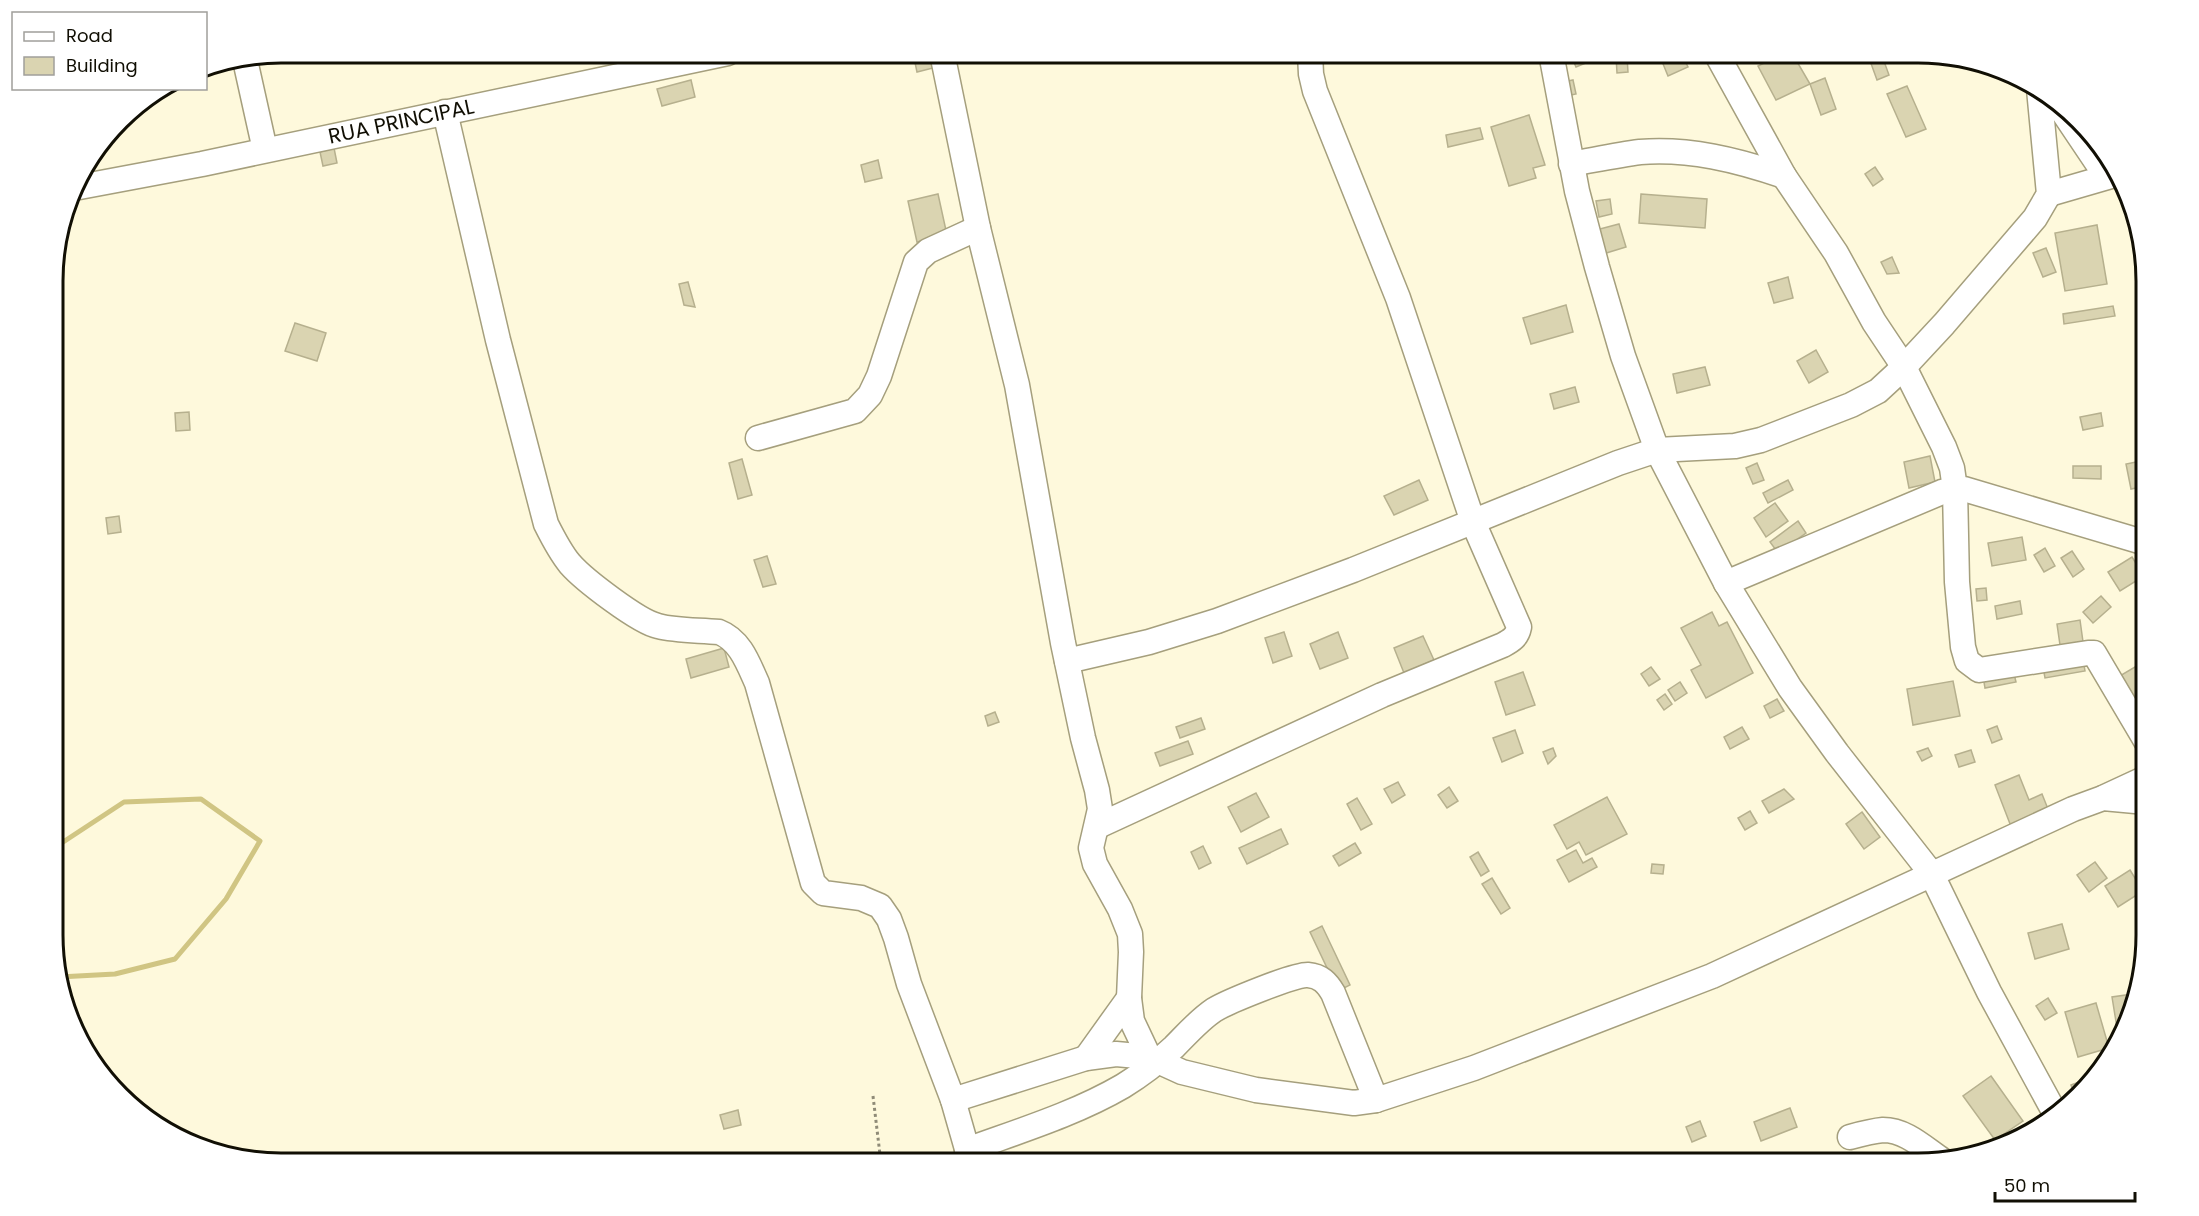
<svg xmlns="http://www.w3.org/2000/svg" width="2199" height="1216" font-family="Poppins,sans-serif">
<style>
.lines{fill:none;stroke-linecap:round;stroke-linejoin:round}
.stream{stroke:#d0c583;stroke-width:5}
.building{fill:#dad4b1;stroke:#b6b08e;stroke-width:1.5}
.minor-casing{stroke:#a59f7d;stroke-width:27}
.path{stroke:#8f8b77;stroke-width:3;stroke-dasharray:3 3;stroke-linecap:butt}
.minor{stroke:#fff;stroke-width:24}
.labels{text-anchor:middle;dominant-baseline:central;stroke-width:4.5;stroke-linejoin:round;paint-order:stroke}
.street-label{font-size:21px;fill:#110f04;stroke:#fff}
.rim{fill:none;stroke:#110f04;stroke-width:3}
</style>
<rect width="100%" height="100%" fill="#fef9dc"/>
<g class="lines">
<polyline class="stream" points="54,848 124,802 201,799 260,841 226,899 175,959 115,974 59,977"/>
</g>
<g class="building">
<polygon points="913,53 930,53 933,68 917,72"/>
<polygon points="1570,53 1610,53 1576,67"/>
<polygon points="1663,53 1681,53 1688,67 1668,76 1659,54"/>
<polygon points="1749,53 1766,53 1753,59"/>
<polygon points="1785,53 1792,53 1810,84 1776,100 1758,66"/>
<polygon points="1881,53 1889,75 1877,80 1869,58"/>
<polygon points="1616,56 1627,56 1628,72 1617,73"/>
<polygon points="1825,78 1836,109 1821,115 1810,84"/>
<polygon points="691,80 695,97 662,106 657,89"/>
<polygon points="1573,80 1576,94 1566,96 1563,82"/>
<polygon points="1907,86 1926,129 1906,137 1887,94"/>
<polygon points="1529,115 1545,165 1533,168 1536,178 1509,186 1491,127"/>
<polygon points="1480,128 1483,139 1448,147 1446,135"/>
<polygon points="334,148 337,163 323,166 320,152"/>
<polygon points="878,160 882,178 865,182 861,165"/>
<polygon points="1875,167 1883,179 1873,186 1865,174"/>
<polygon points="938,194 947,235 917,242 908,201"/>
<polygon points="1641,194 1707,199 1705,228 1639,223"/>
<polygon points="1610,199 1612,214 1599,217 1596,201"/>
<polygon points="1619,224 1626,247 1603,254 1596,230"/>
<polygon points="2097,225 2107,284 2065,291 2055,233"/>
<polygon points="2046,248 2056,272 2043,277 2033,253"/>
<polygon points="1892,257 1899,273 1887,274 1881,262"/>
<polygon points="1788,277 1793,298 1774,303 1768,283"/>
<polygon points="688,282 695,307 684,305 679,284"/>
<polygon points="1566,305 1573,332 1531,344 1523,318"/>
<polygon points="2113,306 2115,316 2064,324 2063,314"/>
<polygon points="295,323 326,333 317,361 285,351"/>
<polygon points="1816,350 1828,372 1809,383 1797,361"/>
<polygon points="1705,367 1710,385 1677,393 1673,374"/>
<polygon points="1575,387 1579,402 1554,409 1550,394"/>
<polygon points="189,412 190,430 176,431 175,413"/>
<polygon points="2101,413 2103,426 2083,430 2080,417"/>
<polygon points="1930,456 1935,482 1909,488 1904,462"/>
<polygon points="742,459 752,495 738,499 729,463"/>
<polygon points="2146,460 2146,486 2131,489 2126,464"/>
<polygon points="1757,463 1764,480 1753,484 1746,468"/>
<polygon points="2073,466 2101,466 2101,479 2073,478"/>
<polygon points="1419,480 1428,500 1394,515 1384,496"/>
<polygon points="1788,480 1793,490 1768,503 1763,493"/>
<polygon points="1775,503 1788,521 1766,537 1754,518"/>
<polygon points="119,516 121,532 108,534 106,518"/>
<polygon points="1798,521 1806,533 1778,553 1770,542"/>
<polygon points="2022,537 2026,560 1992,566 1988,543"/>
<polygon points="2045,548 2055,566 2044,572 2034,555"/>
<polygon points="2072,551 2084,569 2073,577 2061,558"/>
<polygon points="767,556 776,584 763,587 754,560"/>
<polygon points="2132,557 2144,576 2120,591 2108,572"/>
<polygon points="1986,588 1987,600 1977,601 1976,589"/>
<polygon points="2101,596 2111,607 2093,623 2083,612"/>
<polygon points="2020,601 2022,614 1997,619 1995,606"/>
<polygon points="1712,612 1719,626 1727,622 1753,673 1706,698 1691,670 1701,665 1681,628"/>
<polygon points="2080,620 2084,649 2061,652 2057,624"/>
<polygon points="1284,632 1292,656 1273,663 1265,638"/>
<polygon points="1338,632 1348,658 1320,669 1310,644"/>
<polygon points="1423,636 1434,660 1404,673 1394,648"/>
<polygon points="724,648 729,667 691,678 686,659"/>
<polygon points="2083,659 2085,671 2045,678 2043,667"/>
<polygon points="2145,661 2146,705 2137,710 2118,677"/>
<polygon points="1651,667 1660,679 1649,686 1641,674"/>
<polygon points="2013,670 2016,682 1985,688 1983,676"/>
<polygon points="1523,672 1535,705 1506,715 1495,682"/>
<polygon points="1953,681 1960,716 1913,725 1907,689"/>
<polygon points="1680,682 1687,693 1675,701 1668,690"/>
<polygon points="1665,694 1672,704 1664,710 1657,700"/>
<polygon points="1777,699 1784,711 1770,718 1764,706"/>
<polygon points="995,712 999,722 988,726 985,716"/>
<polygon points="1201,718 1205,729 1180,738 1176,727"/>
<polygon points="1997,726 2002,739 1992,743 1987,730"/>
<polygon points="1742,727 1749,739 1730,749 1724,737"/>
<polygon points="1515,730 1523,753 1502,762 1493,738"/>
<polygon points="1188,741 1193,754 1160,766 1155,753"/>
<polygon points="1553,748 1556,756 1548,764 1543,752"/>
<polygon points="1928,748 1932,756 1922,761 1917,752"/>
<polygon points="1971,750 1975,762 1959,767 1955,755"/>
<polygon points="2019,775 2029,800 2042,794 2050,814 2012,829 1995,785"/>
<polygon points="1398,782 1405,795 1392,803 1384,789"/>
<polygon points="1449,787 1458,801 1447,808 1438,795"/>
<polygon points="1784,789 1794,799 1769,813 1762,801"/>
<polygon points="1256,793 1269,817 1241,832 1228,807"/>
<polygon points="1607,797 1627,834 1586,855 1579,842 1567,849 1554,825"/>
<polygon points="1357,798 1372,824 1361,830 1347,804"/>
<polygon points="1750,811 1757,823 1745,830 1738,818"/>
<polygon points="1862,812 1880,837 1864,849 1846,824"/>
<polygon points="1281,829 1288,844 1247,864 1239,848"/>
<polygon points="1355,843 1361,853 1339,866 1333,856"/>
<polygon points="1203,846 1211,863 1199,869 1191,852"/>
<polygon points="1576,850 1583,863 1592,858 1597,867 1569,882 1557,860"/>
<polygon points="1478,852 1489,871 1481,876 1470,857"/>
<polygon points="2095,862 2107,878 2089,892 2077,875"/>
<polygon points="1652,864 1664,865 1663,874 1651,873"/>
<polygon points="2130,870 2143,891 2118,907 2105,886"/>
<polygon points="1492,878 1510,908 1501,914 1482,884"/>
<polygon points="2062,924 2069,949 2035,959 2028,933"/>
<polygon points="1322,926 1350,985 1338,991 1310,932"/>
<polygon points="2133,994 2121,1034 2118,1034 2112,997"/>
<polygon points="2048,998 2057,1013 2045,1020 2036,1006"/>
<polygon points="2096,1003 2109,1048 2078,1057 2065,1012"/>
<polygon points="1991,1076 2023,1121 1995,1140 1963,1096"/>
<polygon points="2095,1076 2080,1096 2076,1099 2071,1085"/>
<polygon points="1790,1108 1797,1127 1761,1141 1754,1122"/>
<polygon points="738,1110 741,1125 724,1129 720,1115"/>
<polygon points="1700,1121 1706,1136 1692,1142 1686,1127"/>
</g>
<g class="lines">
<defs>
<g id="minor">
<polyline points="942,53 978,228 1017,385 1063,643 1083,738 1097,790 1100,809 1091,848 1095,864 1120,909 1130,934 1131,952 1129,998 1132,1021 1149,1057"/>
<polyline points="1551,53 1577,191 1597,267 1623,356 1657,450 1726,583 1790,688 1837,753 1931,873 1989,992 2056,1115"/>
<polyline points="1716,53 1784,176 1836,253 1874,322 1904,367 1944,447 1952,468 1955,489 1957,582 1963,647 1967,661 1979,670 2088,653 2094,653 2146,741"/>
<polyline points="245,60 265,150"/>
<path d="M445,112L498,340L546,524C553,538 560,552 570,564C584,580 639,622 658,626C677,631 699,630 719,632C740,640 748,663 757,683L813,883L823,893L861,898L880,906L889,919L896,938L909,984L953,1100L971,1163"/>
<polyline points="2063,112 2106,176"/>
<path d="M1571,164C1594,160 1617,155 1640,152C1689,148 1737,160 1784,176"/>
<polyline points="74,188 202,164 728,53"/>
<polyline points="2049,194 2118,174"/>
<polyline points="758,438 855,411 870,395 879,376 916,262 928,251 978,228"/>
<polyline points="1726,583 1942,492 1955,489 1964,489 2146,543"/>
<polyline points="1067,661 1149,642 1217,621 1353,570 1618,463 1657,450 1735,446 1761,440 1851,405 1878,391 1904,367 1944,324 2035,218 2049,194 2039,89"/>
<polyline points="2105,797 2146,778"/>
<path d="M1098,826L1382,695L1503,645C1512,640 1517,637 1519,627L1473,522L1398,298L1315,91L1311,74L1310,53"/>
<polyline points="1086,1058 1129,998"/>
<polyline points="953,1100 1086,1058 1116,1054 1149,1057 1182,1072 1256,1090 1354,1103 1376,1100 1474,1068 1712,976 2073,809 2103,798 2146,802"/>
<path d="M1850,1137C1861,1134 1872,1131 1883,1130C1906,1130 1924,1148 1942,1160"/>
<path d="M967,1150C1019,1131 1075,1114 1123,1086C1141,1075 1159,1061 1174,1047C1187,1034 1199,1020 1214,1010C1227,1002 1295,974 1308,975C1321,976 1327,983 1333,993L1376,1100"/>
</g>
</defs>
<use href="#minor" class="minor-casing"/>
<polyline class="path" points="873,1096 881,1163"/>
<use href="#minor" class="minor"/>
</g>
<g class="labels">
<g class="street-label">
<text transform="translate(401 121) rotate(-12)">RUA PRINCIPAL</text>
</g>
</g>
<path d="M0 0H2199V1216H0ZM281 63H1918A218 218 0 0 1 2136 281V935A218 218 0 0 1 1918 1153H281A218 218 0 0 1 63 935V281A218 218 0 0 1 281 63Z" fill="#fff" fill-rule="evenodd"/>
<path class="rim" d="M281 63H1918A218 218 0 0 1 2136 281V935A218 218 0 0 1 1918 1153H281A218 218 0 0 1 63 935V281A218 218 0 0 1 281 63Z"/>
<rect x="12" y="12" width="195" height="78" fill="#ffffff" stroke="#a09f9b" stroke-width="1.5"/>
<rect x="24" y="32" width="30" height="9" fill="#ffffff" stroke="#a09f9b" stroke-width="1.5"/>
<text x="66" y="42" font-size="18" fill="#110f04">Road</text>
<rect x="24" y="57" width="30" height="18" fill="#dad4b1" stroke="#a09f9b" stroke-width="1.5"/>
<text x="66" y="72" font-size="18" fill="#110f04">Building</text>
<path d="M1995 1192v9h140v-9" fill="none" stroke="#110f04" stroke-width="3"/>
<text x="2004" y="1192" font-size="18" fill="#110f04" stroke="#ffffff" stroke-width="4.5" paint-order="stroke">50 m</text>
</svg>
